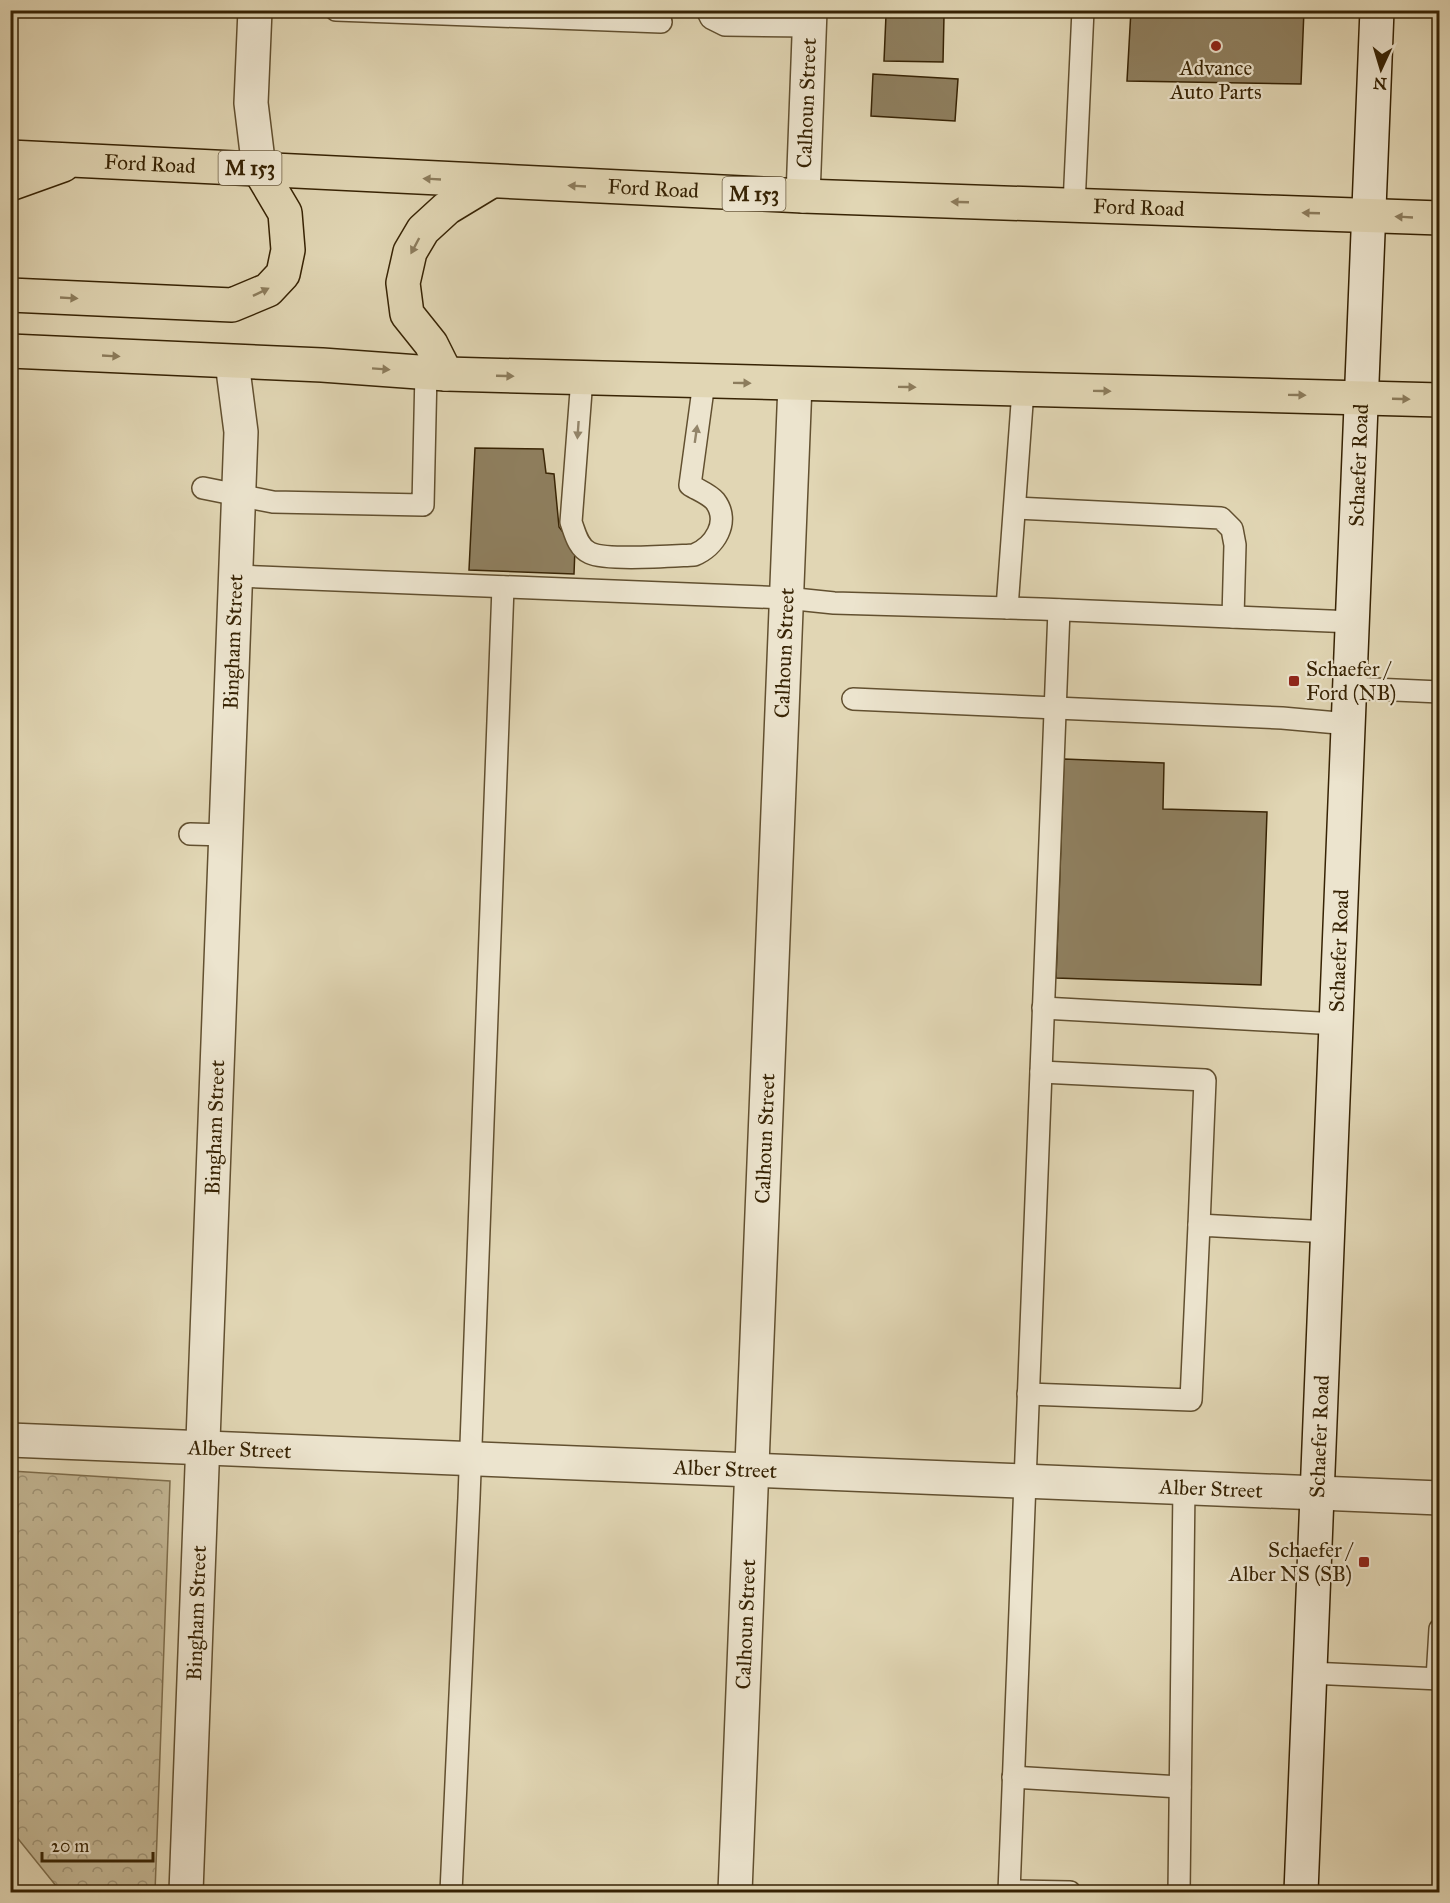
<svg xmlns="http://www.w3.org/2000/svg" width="1450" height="1903" font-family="'IM FELL Great Primer',serif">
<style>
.park{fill:url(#park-crowns);stroke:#7e6e4d;stroke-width:1.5}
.building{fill:#8f8060;stroke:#372304;stroke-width:1.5}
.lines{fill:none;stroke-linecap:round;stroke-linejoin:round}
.service-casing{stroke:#625030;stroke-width:24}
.minor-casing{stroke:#625030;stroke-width:36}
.secondary-casing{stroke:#372304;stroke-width:36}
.primary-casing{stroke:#372304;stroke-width:36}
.service{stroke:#ece4ce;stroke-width:21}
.minor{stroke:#ece4ce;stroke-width:33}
.secondary{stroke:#ece4ce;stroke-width:33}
.primary{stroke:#e1d6b4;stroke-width:33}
.oneway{fill:#8c7c5c}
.oneway2{fill:#928469}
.poi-dot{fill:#8f2418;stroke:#ece4ce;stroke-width:2}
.labels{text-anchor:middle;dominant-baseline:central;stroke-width:4.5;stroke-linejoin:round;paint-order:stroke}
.shield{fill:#ece4ce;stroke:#6d5d41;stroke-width:1.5}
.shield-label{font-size:20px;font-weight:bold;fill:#372304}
.poi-label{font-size:21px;fill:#372304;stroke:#ece4ce}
.street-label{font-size:21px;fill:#372304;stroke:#ece4ce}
</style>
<defs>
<pattern id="park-crowns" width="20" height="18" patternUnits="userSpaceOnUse" patternTransform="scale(1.5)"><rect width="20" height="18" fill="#c4b896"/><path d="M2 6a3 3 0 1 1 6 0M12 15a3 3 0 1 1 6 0" fill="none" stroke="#a09578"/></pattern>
</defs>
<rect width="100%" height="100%" fill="#e1d6b4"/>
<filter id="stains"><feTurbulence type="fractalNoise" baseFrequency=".00333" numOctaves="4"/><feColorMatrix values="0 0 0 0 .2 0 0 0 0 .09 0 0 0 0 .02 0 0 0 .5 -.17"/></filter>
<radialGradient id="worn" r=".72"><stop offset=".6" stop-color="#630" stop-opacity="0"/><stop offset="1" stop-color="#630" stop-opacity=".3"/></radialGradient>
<polygon class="park" points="11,1471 170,1481 155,1892 61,1892 11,1830"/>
<g class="building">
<polygon points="1131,10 1304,10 1301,84 1127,81"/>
<polygon points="886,15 944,16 943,62 884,61"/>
<polygon points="873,74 958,79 955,121 871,116"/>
<polygon points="475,448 543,449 546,473 554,474 559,527 575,548 574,574 469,570"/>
<polygon points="1064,759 1164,763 1163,809 1267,812 1261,985 1056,978"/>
</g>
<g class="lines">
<defs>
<g id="service">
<polyline points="336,10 661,22"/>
<polyline points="707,10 711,18 725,25 809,26"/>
<polyline points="1074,205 1083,10"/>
<path d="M582,378L571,522C575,533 578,548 590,553C607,561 672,556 694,555C714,547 731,522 715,501C709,494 698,490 690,485L704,382"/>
<polyline points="203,488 273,502 423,505 426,372"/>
<polyline points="1015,508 1221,518 1232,529 1235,545 1233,617"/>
<polyline points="236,576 786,598 834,603 1041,609 1353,622"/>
<polyline points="1007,608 1023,390"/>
<polyline points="1351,688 1440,692"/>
<polyline points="853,699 1282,718 1349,724"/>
<polyline points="190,834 227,835"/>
<polyline points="1043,1008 1337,1024"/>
<polyline points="1041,1072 1205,1080 1199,1225"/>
<polyline points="1028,1394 1191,1400 1199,1225 1329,1232"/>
<polyline points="1310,1673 1440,1679"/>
<polyline points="1437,1679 1440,1629"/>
<polyline points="1013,1777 1180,1787"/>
<polyline points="1009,1891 1070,1892"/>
<polyline points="451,1892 469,1498 503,587"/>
<polyline points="1009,1892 1059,610"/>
<polyline points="1179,1892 1184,1487"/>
</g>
<g id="minor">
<polyline points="255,10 251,103 259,169"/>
<path id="s1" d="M803,196L810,10"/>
<path id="s2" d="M10,1440L1440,1498"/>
<path id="s3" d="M186,1892L241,432L232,362"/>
<path id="s4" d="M735,1892L795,384"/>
</g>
<g id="secondary">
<path id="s5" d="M1301,1892L1377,10"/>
</g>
<g id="primary">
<path id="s6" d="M10,157L803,196L1440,218"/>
<polyline points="10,184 63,165"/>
<polyline points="10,295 232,305 268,290 283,274 288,250 285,213 259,169"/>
<polyline points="10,351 322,365 446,374 1440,400"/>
<polyline points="446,374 431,344 407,314 403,283 410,252 423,230 447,208 490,182"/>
</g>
</defs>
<use href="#service" class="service-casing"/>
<use href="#minor" class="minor-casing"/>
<use href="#secondary" class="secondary-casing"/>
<use href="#primary" class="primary-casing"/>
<use href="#service" class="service"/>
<use href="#minor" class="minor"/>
<use href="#secondary" class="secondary"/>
<use href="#primary" class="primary"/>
</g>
<defs><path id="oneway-solid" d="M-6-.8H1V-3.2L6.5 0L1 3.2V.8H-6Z" transform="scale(1.5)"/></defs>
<g class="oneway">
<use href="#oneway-solid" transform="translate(432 179) rotate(-177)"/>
<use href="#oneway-solid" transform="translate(577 186) rotate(-177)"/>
<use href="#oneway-solid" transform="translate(960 202) rotate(-178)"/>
<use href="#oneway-solid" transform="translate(1311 213) rotate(-178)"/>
<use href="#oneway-solid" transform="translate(1404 217) rotate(-177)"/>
<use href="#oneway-solid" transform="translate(415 246) rotate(118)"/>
<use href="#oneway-solid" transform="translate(261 292) rotate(-26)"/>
<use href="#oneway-solid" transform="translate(69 298) rotate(3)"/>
<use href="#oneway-solid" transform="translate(111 356) rotate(3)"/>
<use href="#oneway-solid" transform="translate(381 369) rotate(4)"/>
<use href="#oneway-solid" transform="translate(505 376) rotate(2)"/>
<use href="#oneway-solid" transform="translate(742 383) rotate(1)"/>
<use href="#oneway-solid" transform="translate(907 387) rotate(1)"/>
<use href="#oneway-solid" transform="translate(1102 391) rotate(1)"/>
<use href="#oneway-solid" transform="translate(1297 395) rotate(1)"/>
<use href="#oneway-solid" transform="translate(1401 399) rotate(2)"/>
</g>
<g class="oneway2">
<use href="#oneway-solid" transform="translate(578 430) rotate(94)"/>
<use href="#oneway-solid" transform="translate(696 434) rotate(-82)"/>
</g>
<g class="poi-dot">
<circle cx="1216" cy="46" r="6"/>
<rect x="1288" y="675" width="12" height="12" rx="3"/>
<rect x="1358" y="1556" width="12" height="12" rx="3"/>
</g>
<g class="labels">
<g class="shield">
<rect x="218.5" y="151" width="63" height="34" rx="4.5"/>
<rect x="722.5" y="177" width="63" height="34" rx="4.5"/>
</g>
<g class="shield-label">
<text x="250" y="168">M 153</text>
<text x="754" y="194">M 153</text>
</g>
<g class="poi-label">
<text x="1216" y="68">Advance<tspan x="1216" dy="24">Auto Parts</tspan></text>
<text x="1306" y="669" text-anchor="start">Schaefer /<tspan x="1306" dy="24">Ford (NB)</tspan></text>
<text x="1352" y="1550" text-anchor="end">Schaefer /<tspan x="1352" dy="24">Alber NS (SB)</tspan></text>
</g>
<g class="street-label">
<text stroke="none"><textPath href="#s1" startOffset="93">Calhoun Street</textPath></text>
<text stroke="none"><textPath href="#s6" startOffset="140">Ford Road</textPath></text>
<text stroke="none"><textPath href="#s6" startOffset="644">Ford Road</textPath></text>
<text stroke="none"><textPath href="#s6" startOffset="1130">Ford Road</textPath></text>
<text stroke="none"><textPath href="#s5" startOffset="1428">Schaefer Road</textPath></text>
<text stroke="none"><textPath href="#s3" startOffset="1251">Bingham Street</textPath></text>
<text stroke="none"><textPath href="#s4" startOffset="1240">Calhoun Street</textPath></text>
<text stroke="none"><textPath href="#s5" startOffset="942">Schaefer Road</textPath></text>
<text stroke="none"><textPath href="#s3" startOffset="765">Bingham Street</textPath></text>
<text stroke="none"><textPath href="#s4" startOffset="754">Calhoun Street</textPath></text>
<text stroke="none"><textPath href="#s5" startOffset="456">Schaefer Road</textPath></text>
<text stroke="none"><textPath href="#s2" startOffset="230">Alber Street</textPath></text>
<text stroke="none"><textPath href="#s2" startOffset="716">Alber Street</textPath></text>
<text stroke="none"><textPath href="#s2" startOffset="1202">Alber Street</textPath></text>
<text stroke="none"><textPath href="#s3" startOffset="279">Bingham Street</textPath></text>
<text stroke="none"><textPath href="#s4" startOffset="268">Calhoun Street</textPath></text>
</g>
</g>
<rect width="1450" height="1903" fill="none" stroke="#e1d6b4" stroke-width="36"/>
<rect x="12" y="12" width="1426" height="1879" fill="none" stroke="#372304" stroke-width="3"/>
<rect x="18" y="18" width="1414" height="1867" fill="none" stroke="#372304" stroke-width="1.5"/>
<g transform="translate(1381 69) rotate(184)" stroke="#ece4ce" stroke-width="4.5" paint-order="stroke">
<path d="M0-4.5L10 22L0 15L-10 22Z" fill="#372304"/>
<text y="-9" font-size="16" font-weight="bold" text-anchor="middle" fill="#372304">N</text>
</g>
<path d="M42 1852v9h111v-9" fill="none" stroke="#372304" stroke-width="3"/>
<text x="51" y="1852" font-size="18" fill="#372304" stroke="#ece4ce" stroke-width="4.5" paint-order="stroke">20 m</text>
<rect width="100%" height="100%" filter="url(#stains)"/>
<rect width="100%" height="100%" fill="url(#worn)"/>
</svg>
